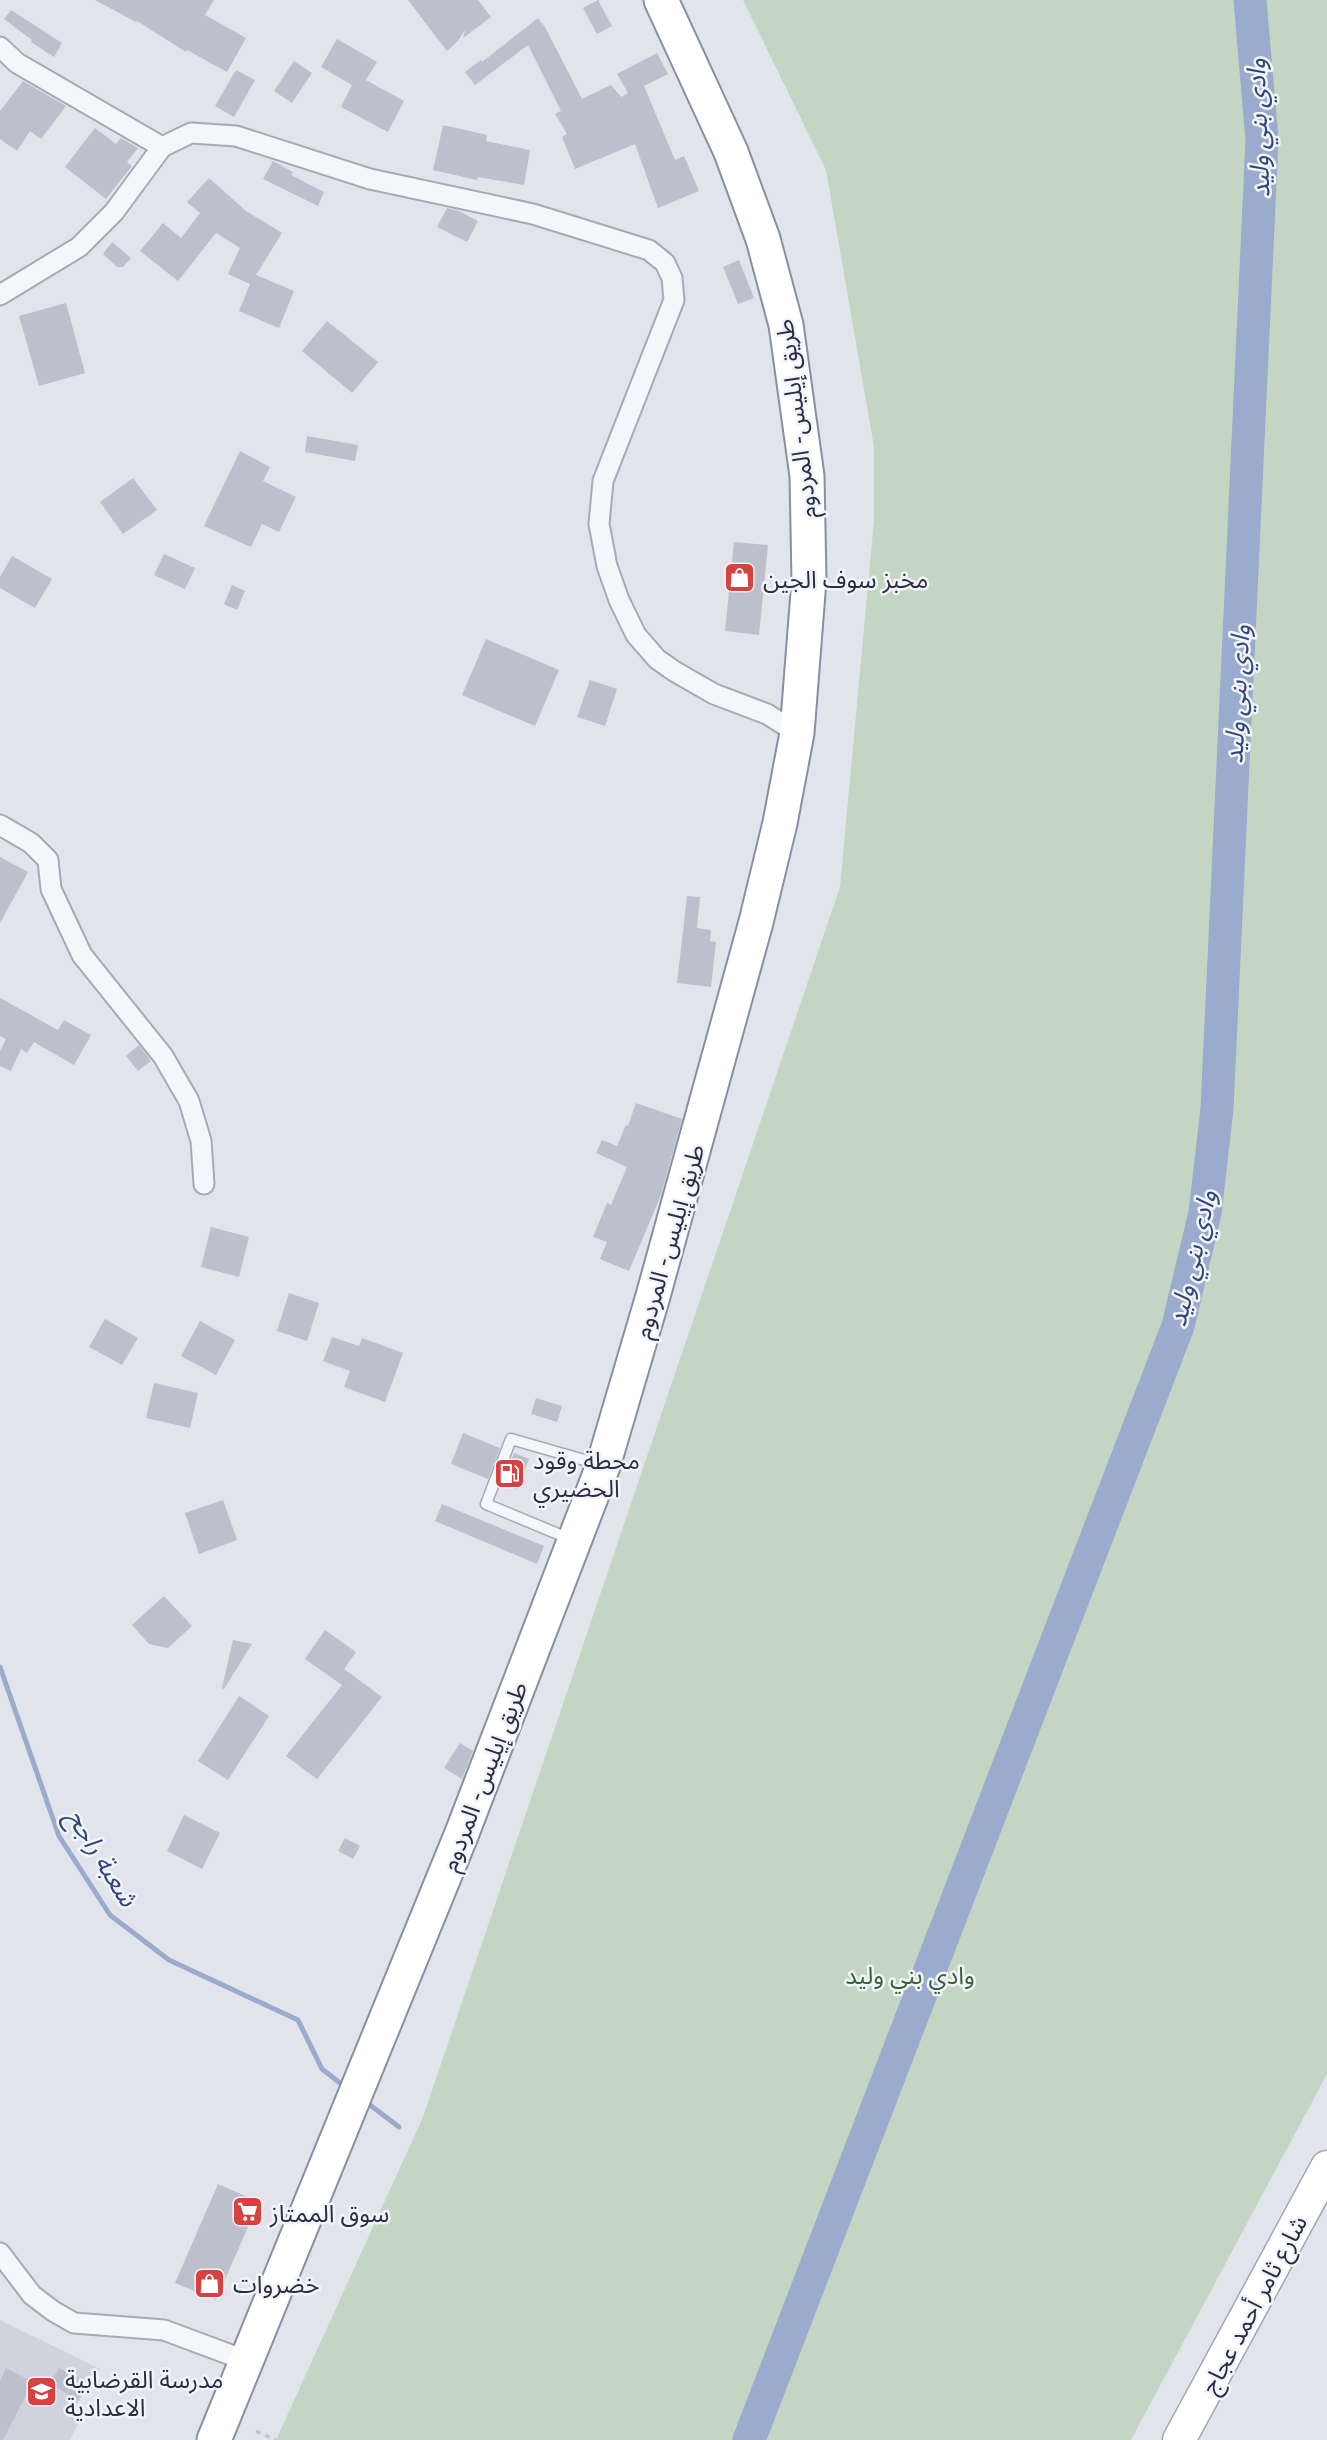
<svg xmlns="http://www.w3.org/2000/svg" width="1327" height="2440" font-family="Lato,'Noto Sans Arabic',sans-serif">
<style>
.built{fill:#d0d3dd}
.green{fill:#c4d6c3}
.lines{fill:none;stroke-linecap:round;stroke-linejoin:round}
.stream{stroke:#9babcd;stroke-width:5}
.river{stroke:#9babcd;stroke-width:33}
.building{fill:#bcbfcc}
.service-casing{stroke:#a7aab6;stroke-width:13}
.minor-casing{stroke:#a7aab6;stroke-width:23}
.primary-casing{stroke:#a0a6b8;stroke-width:35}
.trunk-casing{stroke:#888fa3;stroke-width:37}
.path{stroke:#c0c2ca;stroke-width:3.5;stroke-dasharray:5 5;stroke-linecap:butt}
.service{stroke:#f5f6f9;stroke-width:10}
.minor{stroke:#f5f6f9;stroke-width:19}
.primary{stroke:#fff;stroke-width:32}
.trunk{stroke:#fff;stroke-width:33}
.labels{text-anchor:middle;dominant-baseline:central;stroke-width:5;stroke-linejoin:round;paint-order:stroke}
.street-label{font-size:24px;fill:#292e45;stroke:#f2f4f8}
.poi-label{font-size:24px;fill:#292e45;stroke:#f2f4f8;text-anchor:start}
.park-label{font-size:24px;fill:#366135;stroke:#f2f4f8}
.water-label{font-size:26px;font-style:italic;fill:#30467b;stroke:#f2f4f8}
</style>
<rect width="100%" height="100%" fill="#e2e4eb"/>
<polygon class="built" points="0,2320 100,2369 70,2415 80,2420 70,2440 0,2440"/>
<polygon class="green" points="743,0 1327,0 1327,2074 1131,2440 276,2440 423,2117 840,887 874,520 874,447 826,170"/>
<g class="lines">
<g class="stream">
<polyline points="0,1667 59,1836 110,1915 169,1960 298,2020 322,2069 340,2083"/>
<polyline points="370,2105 399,2127"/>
</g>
<polyline class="river" points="749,2440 1178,1326 1205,1213 1217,1109 1262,140 1250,0"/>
</g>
<g class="building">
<polygon points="95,0 214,0 205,15 246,38 227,72 187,50 186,52 137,21 136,22"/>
<polygon points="408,0 478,0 491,17 463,38 465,30 457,42 447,51"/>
<polygon points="598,0 612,26 597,34 583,8"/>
<polygon points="11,10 62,43 54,57 31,42 32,40 4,19"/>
<polygon points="538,18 545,27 582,99 611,85 621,97 628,93 617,74 657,53 668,74 644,86 675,160 684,156 699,191 658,208 635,144 575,169 562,137 567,134 555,114 561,111 528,45 475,85 465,72 481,60 482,62"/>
<polygon points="337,39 377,62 366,80 404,101 388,132 341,107 352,85 321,67"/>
<polygon points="294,61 312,73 292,103 274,91"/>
<polygon points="236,70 255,80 234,117 215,106"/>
<polygon points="23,81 66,106 41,139 30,131 17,151 0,139 0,111"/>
<polygon points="443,125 487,135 486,141 530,150 524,185 478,177 477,180 433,170"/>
<polygon points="95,128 116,144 121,138 138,148 127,162 132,166 106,199 65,167"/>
<polygon points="273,161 293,172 291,175 324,192 318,206 263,179"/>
<polygon points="209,178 246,211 282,233 256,275 294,291 279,328 239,311 250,284 228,274 240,248 216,233 178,281 140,251 163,223 181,238 200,213 187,202"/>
<polygon points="447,208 459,211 478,221 467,242 437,227"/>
<polygon points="112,242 131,258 123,267 117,267 103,254"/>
<polygon points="739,260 754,298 738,304 723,267"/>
<polygon points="66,303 85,373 39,386 19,316"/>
<polygon points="327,321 378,362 352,393 302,351"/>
<polygon points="307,436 358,445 355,461 305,452"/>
<polygon points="240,451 270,467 263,481 296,497 279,532 262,524 251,547 204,526"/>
<polygon points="133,478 157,510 123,534 100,502"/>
<polygon points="734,542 768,545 759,635 725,631"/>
<polygon points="164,554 195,568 185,589 154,575"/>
<polygon points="12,556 52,579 35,608 0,588 0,577"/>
<polygon points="232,585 245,591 237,610 224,604"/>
<polygon points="486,639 559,670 535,726 462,695"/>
<polygon points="590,680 617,689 605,726 577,717"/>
<polygon points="0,857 28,872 0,923"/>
<polygon points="687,896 700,897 697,928 711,930 710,941 716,942 711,987 677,983"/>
<polygon points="0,998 58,1030 64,1020 91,1035 74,1065 34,1042 27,1053 21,1049 11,1071 0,1066 0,1051 6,1039 0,1036"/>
<polygon points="139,1045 151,1061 138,1071 126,1056"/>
<polygon points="636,1103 682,1119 661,1195 629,1271 600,1259 607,1242 593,1237 607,1203 611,1205 627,1167 596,1153 602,1140 617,1146 626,1125 628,1126"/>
<polygon points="211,1227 249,1237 239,1277 201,1267"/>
<polygon points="289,1293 319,1303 307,1341 277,1331"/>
<polygon points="105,1319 138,1338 122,1365 89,1347"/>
<polygon points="200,1321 235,1340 216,1375 181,1356"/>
<polygon points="332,1337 359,1346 362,1338 403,1353 385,1402 344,1387 350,1371 323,1361"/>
<polygon points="154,1383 198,1393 190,1428 146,1418"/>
<polygon points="536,1398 562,1406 557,1422 531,1414"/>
<polygon points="463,1433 500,1448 488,1479 451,1464"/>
<polygon points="514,1453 529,1459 517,1490 502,1484"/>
<polygon points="223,1500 237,1540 199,1554 185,1513"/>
<polygon points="442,1504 544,1546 537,1564 435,1521"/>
<polygon points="164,1596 192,1626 168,1648 149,1644 132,1625"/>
<polygon points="325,1630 356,1652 344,1669 382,1697 317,1779 286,1756 342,1685 305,1659"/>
<polygon points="233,1640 252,1644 224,1689 222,1688"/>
<polygon points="239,1696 269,1716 228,1780 198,1761"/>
<polygon points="460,1743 473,1751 462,1779 444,1768"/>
<polygon points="184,1815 220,1833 202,1869 167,1851"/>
<polygon points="345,1838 360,1846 353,1859 338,1851"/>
<polygon points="218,2184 259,2202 216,2300 175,2283"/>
<polygon points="6,2368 33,2382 3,2440 0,2440 0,2381"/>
<polygon points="59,2368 87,2383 78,2400 50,2384"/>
</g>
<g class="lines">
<defs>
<polyline id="service" points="570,1539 486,1504 511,1439 598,1464"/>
<g id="minor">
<polyline points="0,47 17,63 162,147"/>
<polyline points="0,295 79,247 114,212 162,147 191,133 236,136 370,179 533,214 649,250 665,263 672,278 674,300 603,481 599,524 607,566 619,600 636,635 657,659 674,671 714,694 767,714 797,733"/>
<polyline points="0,825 31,843 48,860 51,889 82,955 163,1056 189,1101 201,1141 204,1184"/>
<polyline points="0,2253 32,2295 53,2311 74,2323 164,2330 247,2361"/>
</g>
<polyline id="primary" points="1179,2440 1327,2167"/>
<polyline id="trunk" points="214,2440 462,1833 603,1466 653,1296 756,922 780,823 797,733 809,580 807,476 786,325 763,239 731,152 661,0"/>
</defs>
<use href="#service" class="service-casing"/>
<use href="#minor" class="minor-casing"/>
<use href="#primary" class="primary-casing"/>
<use href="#trunk" class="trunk-casing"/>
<polyline class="path" points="256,2431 276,2440"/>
<use href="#service" class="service"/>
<use href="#minor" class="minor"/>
<use href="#primary" class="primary"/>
<use href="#trunk" class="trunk"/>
</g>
<defs>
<symbol id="shop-square" viewBox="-11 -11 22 22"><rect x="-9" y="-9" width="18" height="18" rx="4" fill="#d74240" stroke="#f2f4f8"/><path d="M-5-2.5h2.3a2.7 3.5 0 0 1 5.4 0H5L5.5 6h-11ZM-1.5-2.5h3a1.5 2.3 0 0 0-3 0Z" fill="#fff"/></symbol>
<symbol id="fuel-square" viewBox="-11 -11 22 22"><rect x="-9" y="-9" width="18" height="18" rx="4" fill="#d74240" stroke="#f2f4f8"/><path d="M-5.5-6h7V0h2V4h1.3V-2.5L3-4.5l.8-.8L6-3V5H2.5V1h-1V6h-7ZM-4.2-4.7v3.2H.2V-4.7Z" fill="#fff"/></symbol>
<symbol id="supermarket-square" viewBox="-11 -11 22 22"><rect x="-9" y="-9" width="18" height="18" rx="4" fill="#d74240" stroke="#f2f4f8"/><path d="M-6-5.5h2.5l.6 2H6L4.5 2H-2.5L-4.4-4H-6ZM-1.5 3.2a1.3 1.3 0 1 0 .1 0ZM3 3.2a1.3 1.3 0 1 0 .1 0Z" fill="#fff"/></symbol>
<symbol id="school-square" viewBox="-11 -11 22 22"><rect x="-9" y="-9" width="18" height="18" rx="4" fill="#d74240" stroke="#f2f4f8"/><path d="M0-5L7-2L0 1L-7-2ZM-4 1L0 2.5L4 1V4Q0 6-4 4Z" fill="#fff"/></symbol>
</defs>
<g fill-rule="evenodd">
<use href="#shop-square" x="722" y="560" width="35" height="35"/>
<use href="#fuel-square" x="492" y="1456" width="35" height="35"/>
<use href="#supermarket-square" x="230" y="2194" width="35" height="35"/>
<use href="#shop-square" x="192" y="2266" width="35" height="35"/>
<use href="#school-square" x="24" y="2374" width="35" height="35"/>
</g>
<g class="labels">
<g class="street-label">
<text transform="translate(795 419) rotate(-97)">طريق إيليس- المردوم</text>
<text transform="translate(668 1241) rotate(-74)">طريق إيليس- المردوم</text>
<text transform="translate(483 1776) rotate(-69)">طريق إيليس- المردوم</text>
<text transform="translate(1253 2304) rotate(-62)">شارع ثامر أحمد عجاج</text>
</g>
<g class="poi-label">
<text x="763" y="578">مخبز سوف الجين</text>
<text x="533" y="1459">محطة وقود<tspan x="533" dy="28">الحضيري</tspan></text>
<text x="270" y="2212">سوق الممتاز</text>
<text x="233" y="2283">خضروات</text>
<text x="65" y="2378">مدرسة القرضابية<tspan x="65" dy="28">الاعدادية</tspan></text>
</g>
<g class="park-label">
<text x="910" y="1974">وادي بني وليد</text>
</g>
<g class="water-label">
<text transform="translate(1257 128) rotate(-92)">وادي بني وليد</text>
<text transform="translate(1236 694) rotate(-87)">وادي بني وليد</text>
<text transform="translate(1191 1258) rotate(-77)">وادي بني وليد</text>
<text transform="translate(103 1857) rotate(58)">شعبة راجح</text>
</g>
</g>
</svg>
